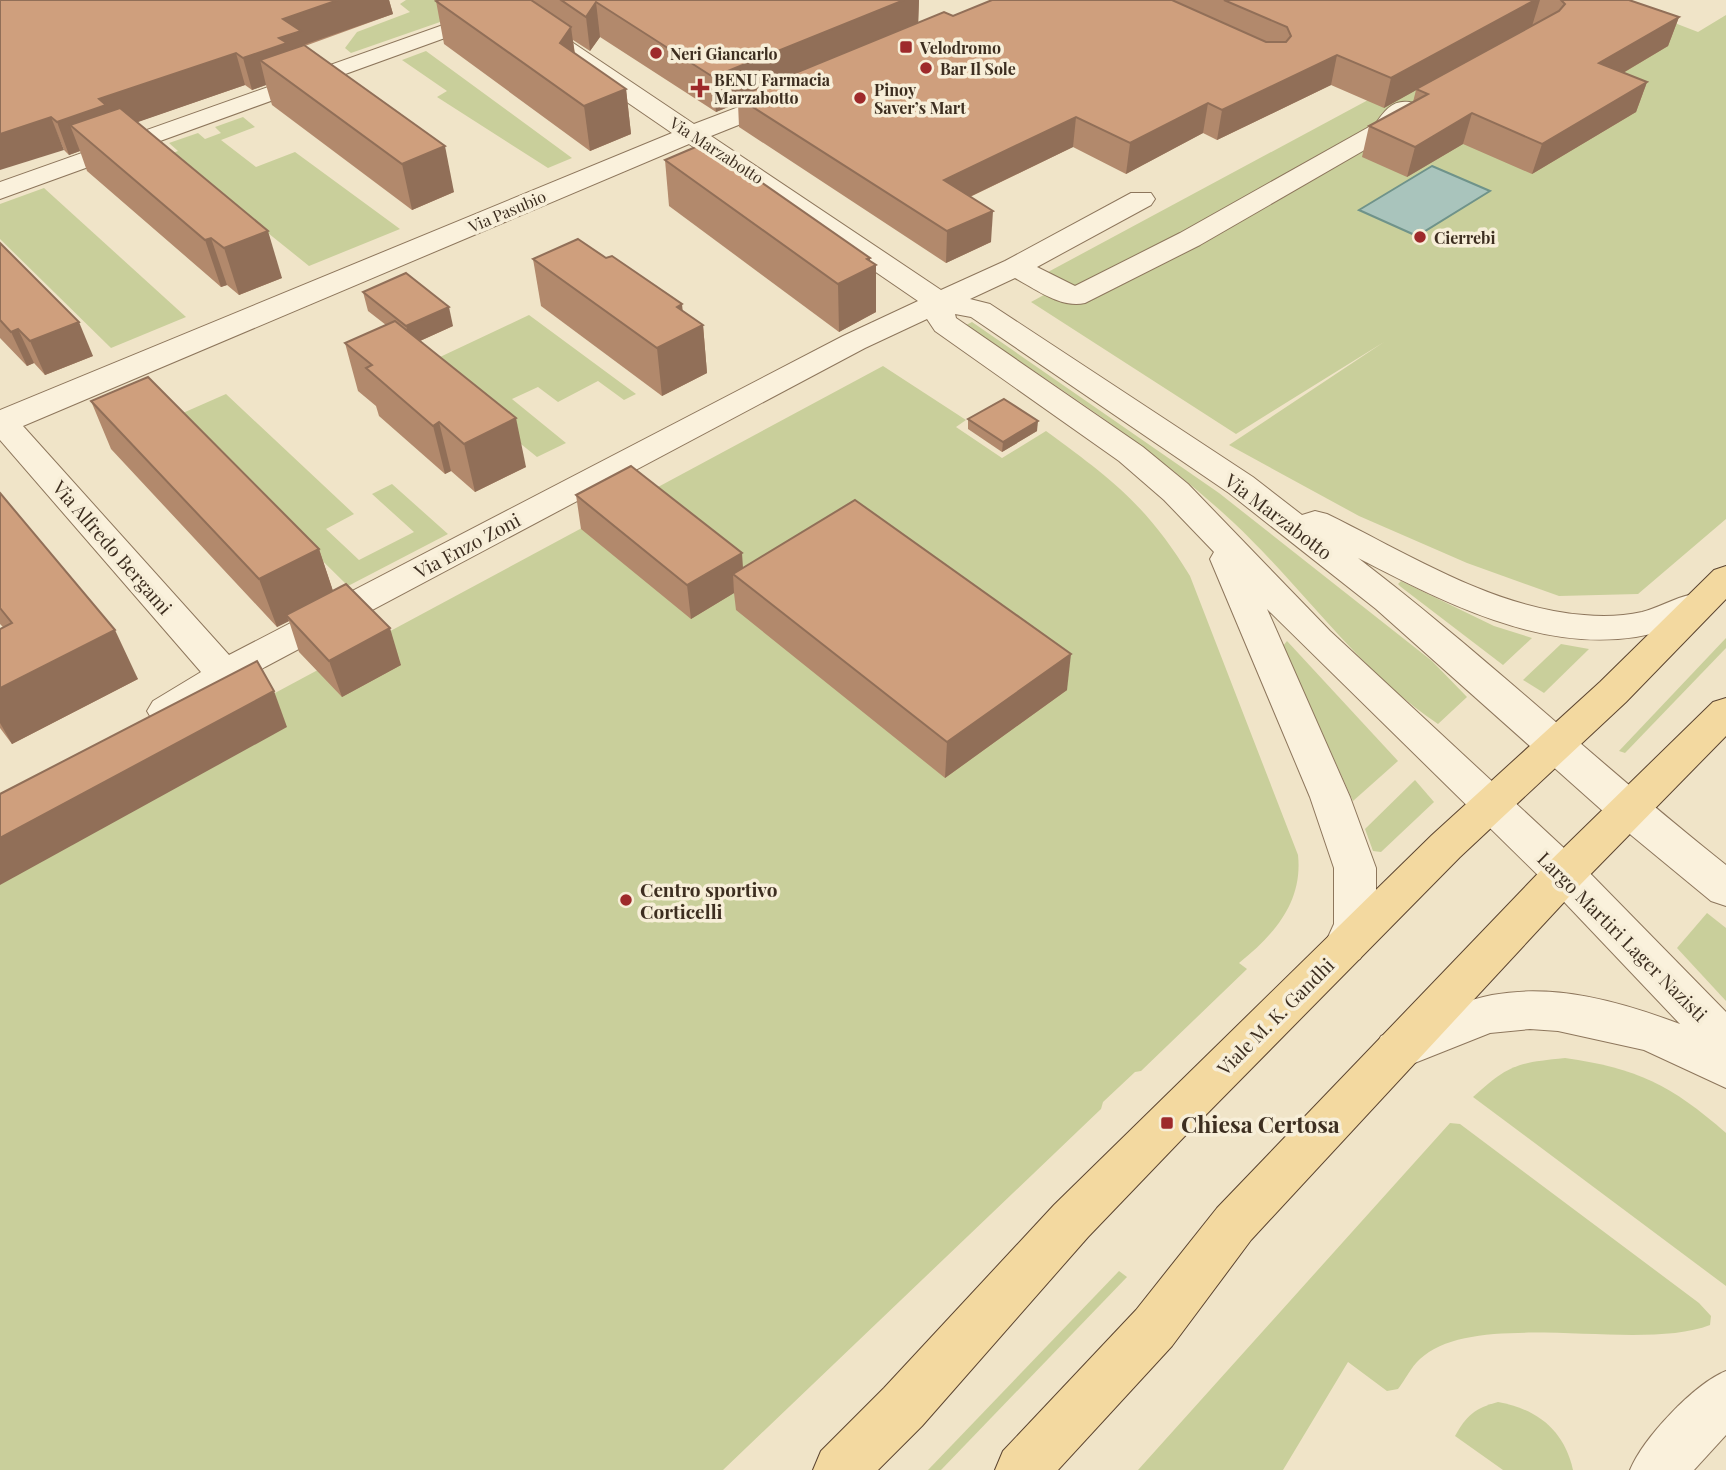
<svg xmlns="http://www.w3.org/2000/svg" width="1726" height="1470" font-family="'Playfair Display',serif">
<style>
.green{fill:#c9cf9b}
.water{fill:#a9c4bc;stroke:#6f938a;stroke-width:2}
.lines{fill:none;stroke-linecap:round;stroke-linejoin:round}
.minor-casing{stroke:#8d765c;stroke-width:2}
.major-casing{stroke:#5b4430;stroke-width:2}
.minor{fill:#faf1dc;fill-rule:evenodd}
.major{fill:#f3d9a0;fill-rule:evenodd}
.wall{fill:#b2896c}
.shaded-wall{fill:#916f58}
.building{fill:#cf9f7d;stroke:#916f58;stroke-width:2}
.poi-dot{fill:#9e2a2b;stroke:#f7eed8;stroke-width:2.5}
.labels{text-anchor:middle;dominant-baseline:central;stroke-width:7;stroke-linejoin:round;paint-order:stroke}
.far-poi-label{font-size:16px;font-weight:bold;fill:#3d2e20;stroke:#f7eed8;text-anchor:start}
.far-street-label{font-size:16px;fill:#3d2e20;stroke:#f7eed8}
.street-label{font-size:19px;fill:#3d2e20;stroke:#f7eed8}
.poi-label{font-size:19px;font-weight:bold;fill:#3d2e20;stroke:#f7eed8;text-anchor:start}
.near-poi-label{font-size:23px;font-weight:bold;fill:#3d2e20;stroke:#f7eed8;text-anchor:start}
</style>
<rect width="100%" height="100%" fill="#f0e4c8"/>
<g class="green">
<polygon points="406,0 443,0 463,14 351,53 345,48 357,32 410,12 400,4"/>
<polygon points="1554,0 1615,0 1698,32 1726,15 1726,519 1638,594 1559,596 1467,563 1359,516 1229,445 1384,342 1236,434 1031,302 1066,283 1048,272"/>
<polygon points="426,51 572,158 548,168 437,97 447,91 402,60"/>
<polygon points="243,117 255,127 221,140 256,167 295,152 400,229 309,266 170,154 178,151 169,143 198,133 205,139 221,133 215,127"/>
<polygon points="44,188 186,317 111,348 0,239 0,204"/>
<polygon points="529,315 636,394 624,400 598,381 558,402 538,387 512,399 566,443 537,457 423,365"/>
<path d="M972,322L1219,493L1432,661L1467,697L1438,724C1359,671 1303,588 1234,523C1153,447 1058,388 966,325Z"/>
<path d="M883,366L966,420L956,427L1002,458L1046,431C1110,478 1147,505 1190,576L1298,855C1303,902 1274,935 1239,963L1247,969L1141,1071L1135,1072L1103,1102L1101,1109L723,1470H0V841Z"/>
<polygon points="226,394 354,514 326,529 359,560 414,532 372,494 392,484 448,534 348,586 176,416"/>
<polygon points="1401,581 1494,626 1532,638 1503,665 1401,587 1398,584"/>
<polygon points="1726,638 1726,648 1625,753 1619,751"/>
<polygon points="1287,641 1398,761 1353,801 1283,646"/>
<polygon points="1561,644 1589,649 1544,693 1523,680"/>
<polygon points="1415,780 1434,802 1381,852 1373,851 1365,829"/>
<polygon points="1707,913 1726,928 1726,1001 1677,948"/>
<path d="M1565,1058C1637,1068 1671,1085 1726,1133V1286L1473,1097C1509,1064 1517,1063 1565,1058Z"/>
<path d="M1450,1123L1460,1124L1699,1303L1711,1316L1710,1325C1639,1353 1475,1307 1420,1359C1411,1367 1405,1380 1398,1389L1387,1391L1348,1362L1283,1470H1138Z"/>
<polygon points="1119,1271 1127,1277 941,1470 928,1470"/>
<path d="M1498,1402C1537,1409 1564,1430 1573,1470H1503L1455,1436C1466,1416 1475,1408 1498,1402Z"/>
</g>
<polygon class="water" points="1432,166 1490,191 1417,236 1359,210"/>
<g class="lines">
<defs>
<g id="minor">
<path d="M482,0H509L694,124L778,92H796L800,97L796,102L711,136L941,290L1005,261L1131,193H1151L1155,199L1151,205L1037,267L1075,286L1180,233L1376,123C1386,108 1395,98 1414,103L1418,108L1394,133L1200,245L1085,303C1062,309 1035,289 1015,278L970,299L990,304L1253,477L1302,515L1315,511L1327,514C1407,553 1492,608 1584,615C1603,617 1624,616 1642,612C1666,606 1688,588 1713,595L1718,604C1709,619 1688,623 1672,628C1564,665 1453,607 1358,558C1485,655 1601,766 1726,865V906L1711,901L1614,821L1376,609L1229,493L971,317L955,314L956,318L1143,447L1188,484L1330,631L1579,862L1726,1012V1088L1644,1050L1558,1031L1530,1029L1490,1033L1397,1070L1381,1064L1374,1050L1381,1036C1417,1022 1453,1003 1492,995C1555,983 1621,1002 1680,1024L1549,886L1267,609L1350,797L1376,868V924L1360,959L1345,964L1330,959L1324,946L1334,924V868L1310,797L1210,559L1214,552L1164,500L1119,461L935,331L927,319L865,348L265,667L179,721L166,725L153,721L147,711L153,701L201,672L0,440V410L672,133L503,17L0,199V182L491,8ZM689,144L918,301L843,336L229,655L23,426Z"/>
<path d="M1726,1371V1435L1694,1470H1630C1643,1438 1694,1384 1726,1371Z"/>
</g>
<g id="major">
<polygon points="1726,566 1726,599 1626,702 1460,857 1183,1138 1088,1237 922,1426 878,1470 813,1470 821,1451 884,1388 1054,1205 1432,835 1600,682 1714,570"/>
<polygon points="1726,698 1726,736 1579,886 1251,1240 1172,1346 1058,1470 995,1470 1003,1451 1136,1310 1217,1208 1549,862 1713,702"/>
</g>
</defs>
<use href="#minor" class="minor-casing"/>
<use href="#major" class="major-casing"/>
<use href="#minor" class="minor"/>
<use href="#major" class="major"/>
</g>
<g class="wall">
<polygon points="0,0 389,0 393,14 305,46 454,192 412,210 272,105 266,85 252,90 245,85 137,122 282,278 239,295 227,285 221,287 87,171 80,151 69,155 64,150"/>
<polygon points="439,0 919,0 918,23 953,16 992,0 1629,0 1679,17 1668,46 1623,73 1647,82 1636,112 1532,174 1463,144 1407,177 1362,157 1369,126 1413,102 1416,90 1384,108 1331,85 1217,140 1203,133 1126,174 1073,147 970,197 991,242 946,263 739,127 738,103 716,112 600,37 590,51 573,40 575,54 626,89 631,134 590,151 444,44 436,1"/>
<polygon points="665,160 870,261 876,312 839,332 669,206"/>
<polygon points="0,243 93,356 45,375 34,363 27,366 0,338"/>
<polygon points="533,259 683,312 703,325 707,373 662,396 541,306"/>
<polygon points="363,292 453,326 420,341 526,467 475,492 451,471 445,474 379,416 376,406 358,391 345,343 386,325 368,311"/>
<polygon points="91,401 319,549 333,591 401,665 342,697 299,652 289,621 277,627 111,449"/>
<polygon points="968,419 1037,431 1002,452 968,429"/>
<polygon points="0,493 138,679 12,744 0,728 0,629 3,627 0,624"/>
<polygon points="576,495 743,568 1067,690 945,778 736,610 734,593 691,619 581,529"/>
</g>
<g class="shaded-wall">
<polygon points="338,0 389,0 393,14 260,60 266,85 252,90 243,58 279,38 283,19"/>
<polygon points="904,0 919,0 918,29 737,97 738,103 716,112 713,77"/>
<polygon points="1535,0 1540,0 1532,26 1384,108 1391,78"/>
<polygon points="596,2 600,37 590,51 586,17"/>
<polygon points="1679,17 1668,46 1589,93 1599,63"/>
<polygon points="571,27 577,71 560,43"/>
<polygon points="236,53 245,85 115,130 70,125 80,151 69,155 57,122 99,99"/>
<polygon points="1337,55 1331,85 1217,140 1222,110"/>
<polygon points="1647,82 1636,112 1532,174 1542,144"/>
<polygon points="626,89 631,134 590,151 584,106"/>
<polygon points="1208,103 1203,133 1126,174 1130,143"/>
<polygon points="1472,113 1463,144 1407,177 1415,147"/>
<polygon points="51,117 64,150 0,170 0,134"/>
<polygon points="1076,117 1073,147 942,210 944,180"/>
<polygon points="445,146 454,192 412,210 402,164"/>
<polygon points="993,211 991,242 946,263 947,231"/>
<polygon points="268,231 282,278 239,295 224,248"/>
<polygon points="211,238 227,285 221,287 205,240"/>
<polygon points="870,258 870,268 876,265 876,312 839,332 838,284 867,259"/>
<polygon points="682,304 685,334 703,325 707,373 662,396 657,348 677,307"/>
<polygon points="449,307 453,326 411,345 406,326"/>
<polygon points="79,322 93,356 45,375 30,341"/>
<polygon points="18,329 34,363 27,366 11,332"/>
<polygon points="516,418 526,467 475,492 464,444"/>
<polygon points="1038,421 1037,431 1002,452 1003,442"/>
<polygon points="439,422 451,471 445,474 433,426"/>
<polygon points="319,549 335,597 286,615 289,621 277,627 259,579"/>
<polygon points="742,553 744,583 733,574 734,593 691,619 687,585"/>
<polygon points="390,628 401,665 342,697 329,661"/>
<polygon points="115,630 138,679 12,744 0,723 0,688"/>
<polygon points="1071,654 1067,690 945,778 947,742"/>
<polygon points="274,691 287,727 0,885 0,838"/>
</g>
<g class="building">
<polygon points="0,0 338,0 283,19 301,31 279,38 287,43 243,58 236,53 99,99 106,105 57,122 51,117 0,134"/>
<polygon points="439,0 531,0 571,27 560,43 626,89 584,106 436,1"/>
<polygon points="561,0 904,0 713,77 596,2 586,17"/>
<polygon points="992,0 1172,0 1266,42 1286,42 1291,36 1287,27 1224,0 1535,0 1391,78 1337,55 1222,110 1208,103 1130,143 1076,117 944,180 993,211 947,231 737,97 944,12 953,16"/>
<polygon points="1561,0 1629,0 1679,17 1599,63 1647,82 1542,144 1472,113 1415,147 1369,126 1428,94 1416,89 1559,11 1565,4"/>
<polygon points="304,45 445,146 402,164 260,60"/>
<polygon points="120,108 268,231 224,248 211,238 205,240 70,125"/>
<polygon points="705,143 870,258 867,259 876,265 838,284 665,160"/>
<polygon points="578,239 606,258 612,256 682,304 677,307 703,325 657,348 533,259"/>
<polygon points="0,243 79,322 30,341 18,329 11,332 0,320"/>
<polygon points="406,273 449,307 406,326 363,292"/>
<polygon points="395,321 516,418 464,444 439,422 433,426 366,368 372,365 345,343"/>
<polygon points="148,377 319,549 259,579 91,401"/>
<polygon points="1004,399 1038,421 1003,442 968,419"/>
<polygon points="631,466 742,553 687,585 576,495"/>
<polygon points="0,493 115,630 0,688 0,629 12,623 0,608"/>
<polygon points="855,500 1071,654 947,742 733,574"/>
<polygon points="346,584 390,628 329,661 286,615"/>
<polygon points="257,661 274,691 0,838 0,794"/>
</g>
<g class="poi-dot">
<rect x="899" y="40" width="14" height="14" rx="3.5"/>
<circle cx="656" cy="53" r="7"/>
<circle cx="926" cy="68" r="7"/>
<path d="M696.5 77.5h7v7h7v7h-7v7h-7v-7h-7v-7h7z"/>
<circle cx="860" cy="98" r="7"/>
<circle cx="1420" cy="237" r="7"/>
<circle cx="626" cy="900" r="7"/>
<rect x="1160" y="1116" width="14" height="14" rx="3.5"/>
</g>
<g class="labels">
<g class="far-poi-label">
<text x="920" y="47">Velodromo</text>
<text x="670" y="53">Neri Giancarlo</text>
<text x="940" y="68">Bar Il Sole</text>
<text x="714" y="79">BENU Farmacia<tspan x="714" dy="18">Marzabotto</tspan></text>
<text x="874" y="89">Pinoy<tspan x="874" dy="18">Saver’s Mart</tspan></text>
<text x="1434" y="237">Cierrebi</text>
</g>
<g class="far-street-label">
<text transform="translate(717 150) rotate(33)">Via Marzabotto</text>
<text transform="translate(507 211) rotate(-23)">Via Pasubio</text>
</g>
<g class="street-label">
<text transform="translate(1279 516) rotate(37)">Via Marzabotto</text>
<text transform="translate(467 545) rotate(-28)">Via Enzo Zoni</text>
<text transform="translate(113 547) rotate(49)">Via Alfredo Bergami</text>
<text transform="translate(1623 936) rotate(45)">Largo Martiri Lager Nazisti</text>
<text transform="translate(1275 1016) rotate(-45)">Viale M. K. Gandhi</text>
</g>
<g class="poi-label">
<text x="640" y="889">Centro sportivo<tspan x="640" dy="22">Corticelli</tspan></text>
</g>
<g class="near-poi-label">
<text x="1181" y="1123">Chiesa Certosa</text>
</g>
</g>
</svg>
